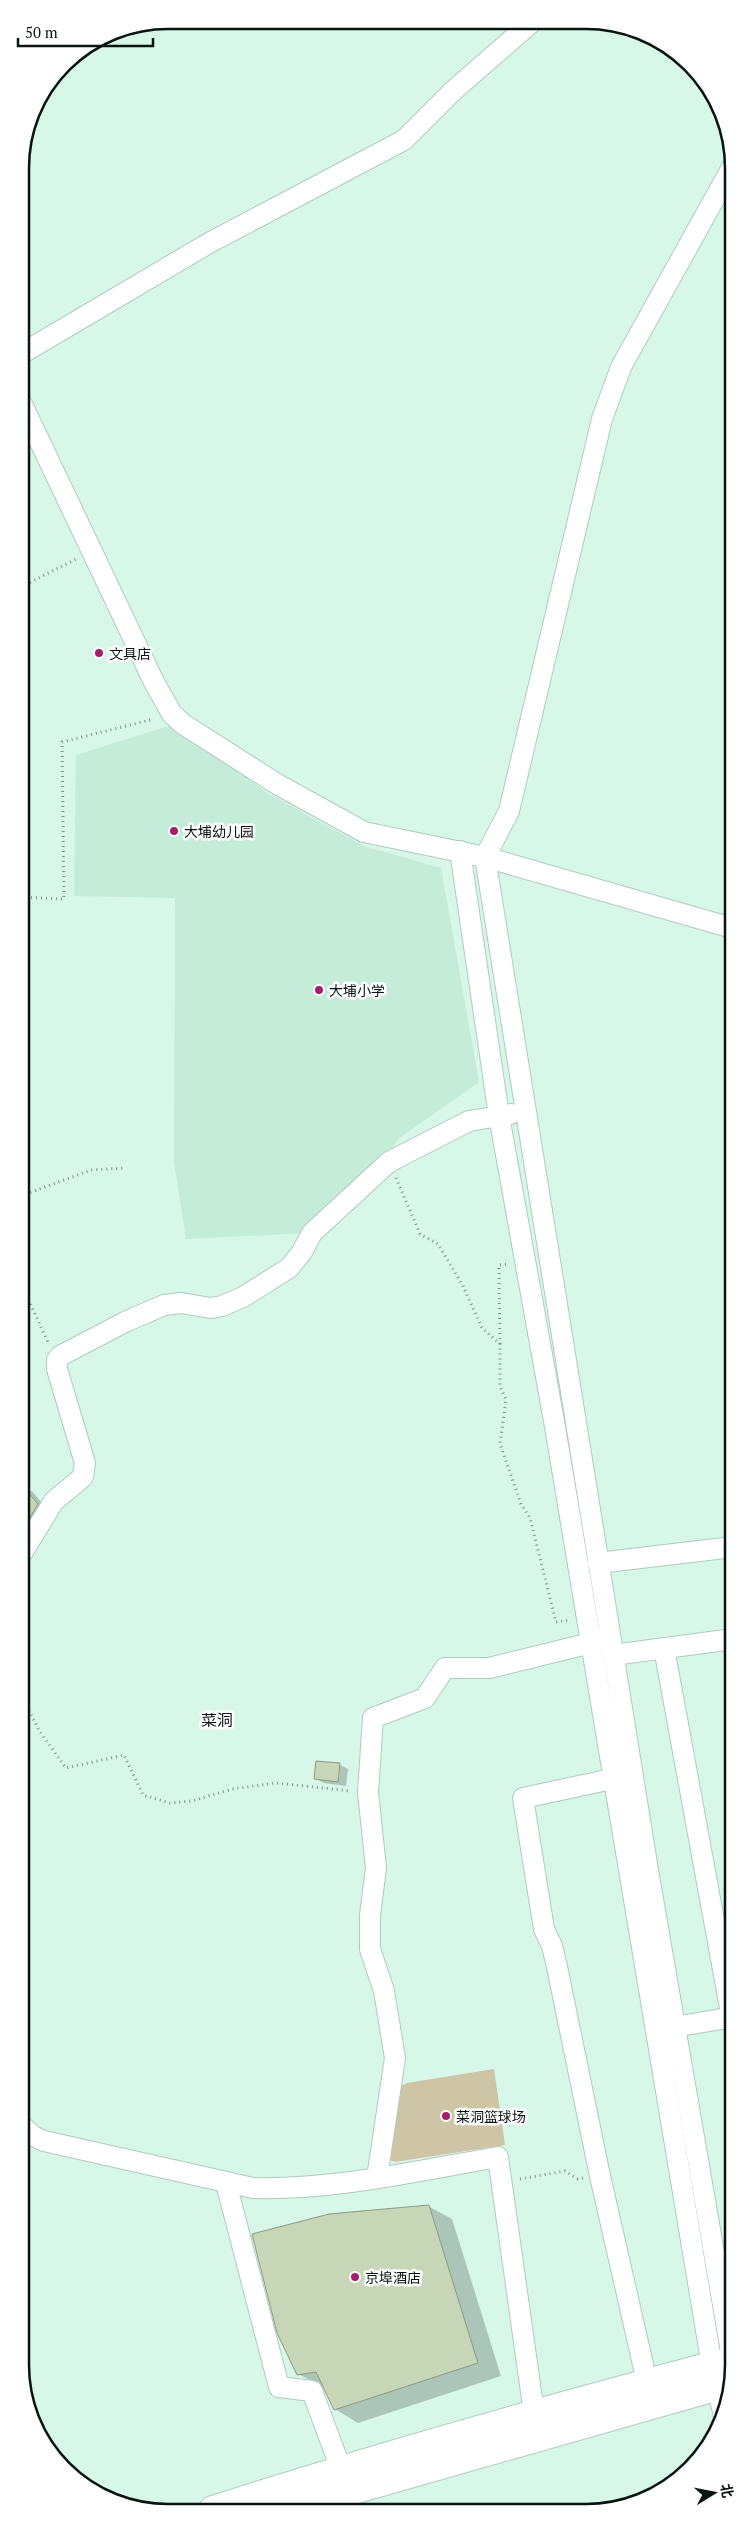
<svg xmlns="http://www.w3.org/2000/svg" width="754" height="2533" font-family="'PT Serif','Noto Sans SC',serif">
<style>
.built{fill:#c4ecd9}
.green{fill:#cdc5a5}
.shadow{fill:#0003}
.building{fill:#c6d6b7;stroke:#8d9b82}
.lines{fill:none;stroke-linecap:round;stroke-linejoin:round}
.street-casing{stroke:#adccbd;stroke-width:22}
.secondary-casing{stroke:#adccbd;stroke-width:30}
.path{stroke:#7f968b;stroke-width:3;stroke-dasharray:1 4;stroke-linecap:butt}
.street{stroke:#fff;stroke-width:20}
.secondary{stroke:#fff;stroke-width:28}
.poi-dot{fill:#a41e6b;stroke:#fff;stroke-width:2}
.labels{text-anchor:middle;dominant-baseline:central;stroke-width:5;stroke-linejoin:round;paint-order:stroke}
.poi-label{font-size:14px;fill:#08140f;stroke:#fff;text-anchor:start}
.quarter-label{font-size:16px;fill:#08140f;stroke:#fff}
.rim{fill:none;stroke:#08140f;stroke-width:2.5}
</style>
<rect width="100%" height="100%" fill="#d7f7e8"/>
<polygon class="built" points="172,725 271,795 364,846 441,868 479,1082 398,1139 363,1190 307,1233 186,1239 174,1162 175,898 74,896 76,755"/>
<polygon class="green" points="494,2069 505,2145 395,2162 384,2157 397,2088 407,2083"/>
<g class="shadow">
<polygon points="22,1486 33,1492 49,1512 22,1558"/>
<polygon points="22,1562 25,1568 22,1573"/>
<polygon points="340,1765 348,1769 346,1786 324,1783 316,1779"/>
<polygon points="428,2206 452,2219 501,2376 358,2423 335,2409 324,2387 298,2374"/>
</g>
<g class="building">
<polygon points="22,1485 38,1504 22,1531"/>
<polygon points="316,1761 340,1763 338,1782 314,1779"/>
<polygon points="429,2205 478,2363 334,2410 316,2372 297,2375 277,2333 252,2234 329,2214"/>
</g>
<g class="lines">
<defs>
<g id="street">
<polyline points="731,169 621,367 602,419 509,811 485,857 648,1870 734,2369"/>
<polyline points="21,354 209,243 404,140 454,90 532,22"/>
<polyline points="21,402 154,682 172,714 183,724 277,784 364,832 485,857 732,928"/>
<polyline points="460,851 499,1116 554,1421 712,2366 724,2416"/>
<polyline points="22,1553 54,1501 83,1477 85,1463 57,1369 57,1360 60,1356 125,1322 164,1305 181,1303 211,1308 222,1306 243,1297 289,1268 302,1252 312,1233 389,1162 469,1121 511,1114"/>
<polyline points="598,1563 733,1547"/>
<polyline points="664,1648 733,2024"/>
<polyline points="613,1655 733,1639"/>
<polyline points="626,1776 523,1798 544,1929 552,1946 557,1967 600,2176 647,2382"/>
<polyline points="674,2027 733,2017"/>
<path d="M22,2126L33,2136L44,2141L253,2188C335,2190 417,2171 498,2157L534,2413"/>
<polyline points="377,2178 395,2058 384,1991 370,1949 370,1915 376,1868 368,1792 373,1718 425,1698 445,1668 489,1668 603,1640"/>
<polyline points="226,2183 279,2387 312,2391 341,2469"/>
</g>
<g id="secondary">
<path d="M213,2510C385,2455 559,2406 734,2360"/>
<polyline points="291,2510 346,2492 732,2382"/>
</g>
</defs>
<use href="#street" class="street-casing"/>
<use href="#secondary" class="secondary-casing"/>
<g class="path">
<polyline points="21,587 76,559"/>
<polyline points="21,897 64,899 62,742 154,719"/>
<polyline points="396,1178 420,1234 438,1244 463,1286 482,1328 500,1344 500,1387 506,1399 500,1444 521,1504 530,1518 556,1622 570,1620"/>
<polyline points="21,1196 91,1170 124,1168"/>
<polyline points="22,1286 48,1342"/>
<polyline points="500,1344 499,1265 509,1264"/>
<polyline points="22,1697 40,1732 66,1768 124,1755 143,1795 170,1803 192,1801 232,1789 276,1783 350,1791"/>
<polyline points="520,2179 565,2171 578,2179 583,2178"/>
</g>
<use href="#street" class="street"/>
<use href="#secondary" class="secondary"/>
</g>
<g class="poi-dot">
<circle cx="99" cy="653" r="5"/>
<circle cx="174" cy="831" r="5"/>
<circle cx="319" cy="990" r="5"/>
<circle cx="446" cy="2116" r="5"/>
<circle cx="355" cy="2277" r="5"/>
</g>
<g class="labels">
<g class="poi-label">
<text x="109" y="653">文具店</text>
<text x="184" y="831">大埔幼儿园</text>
<text x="329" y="990">大埔小学</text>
<text x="456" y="2116">菜洞篮球场</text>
<text x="365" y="2277">京埠酒店</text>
</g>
<g class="quarter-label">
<text x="217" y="1720">菜洞</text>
</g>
</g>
<path d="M0 0H754V2533H0ZM168 29H586A139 139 0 0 1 725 168V2365A139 139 0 0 1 586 2504H168A139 139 0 0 1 29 2365V168A139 139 0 0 1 168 29Z" fill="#fff" fill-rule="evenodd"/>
<path class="rim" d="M168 29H586A139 139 0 0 1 725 168V2365A139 139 0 0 1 586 2504H168A139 139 0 0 1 29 2365V168A139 139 0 0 1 168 29Z"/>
<g transform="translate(714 2493) rotate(80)" stroke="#ffffff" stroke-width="4" paint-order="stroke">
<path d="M0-4L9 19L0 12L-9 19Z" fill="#08140f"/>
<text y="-8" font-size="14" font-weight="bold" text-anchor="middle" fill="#08140f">北</text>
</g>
<path d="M18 38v8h135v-8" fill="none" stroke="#08140f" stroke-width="2.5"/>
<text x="25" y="38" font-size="15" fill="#08140f" stroke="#ffffff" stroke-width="4" paint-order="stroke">50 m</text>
</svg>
